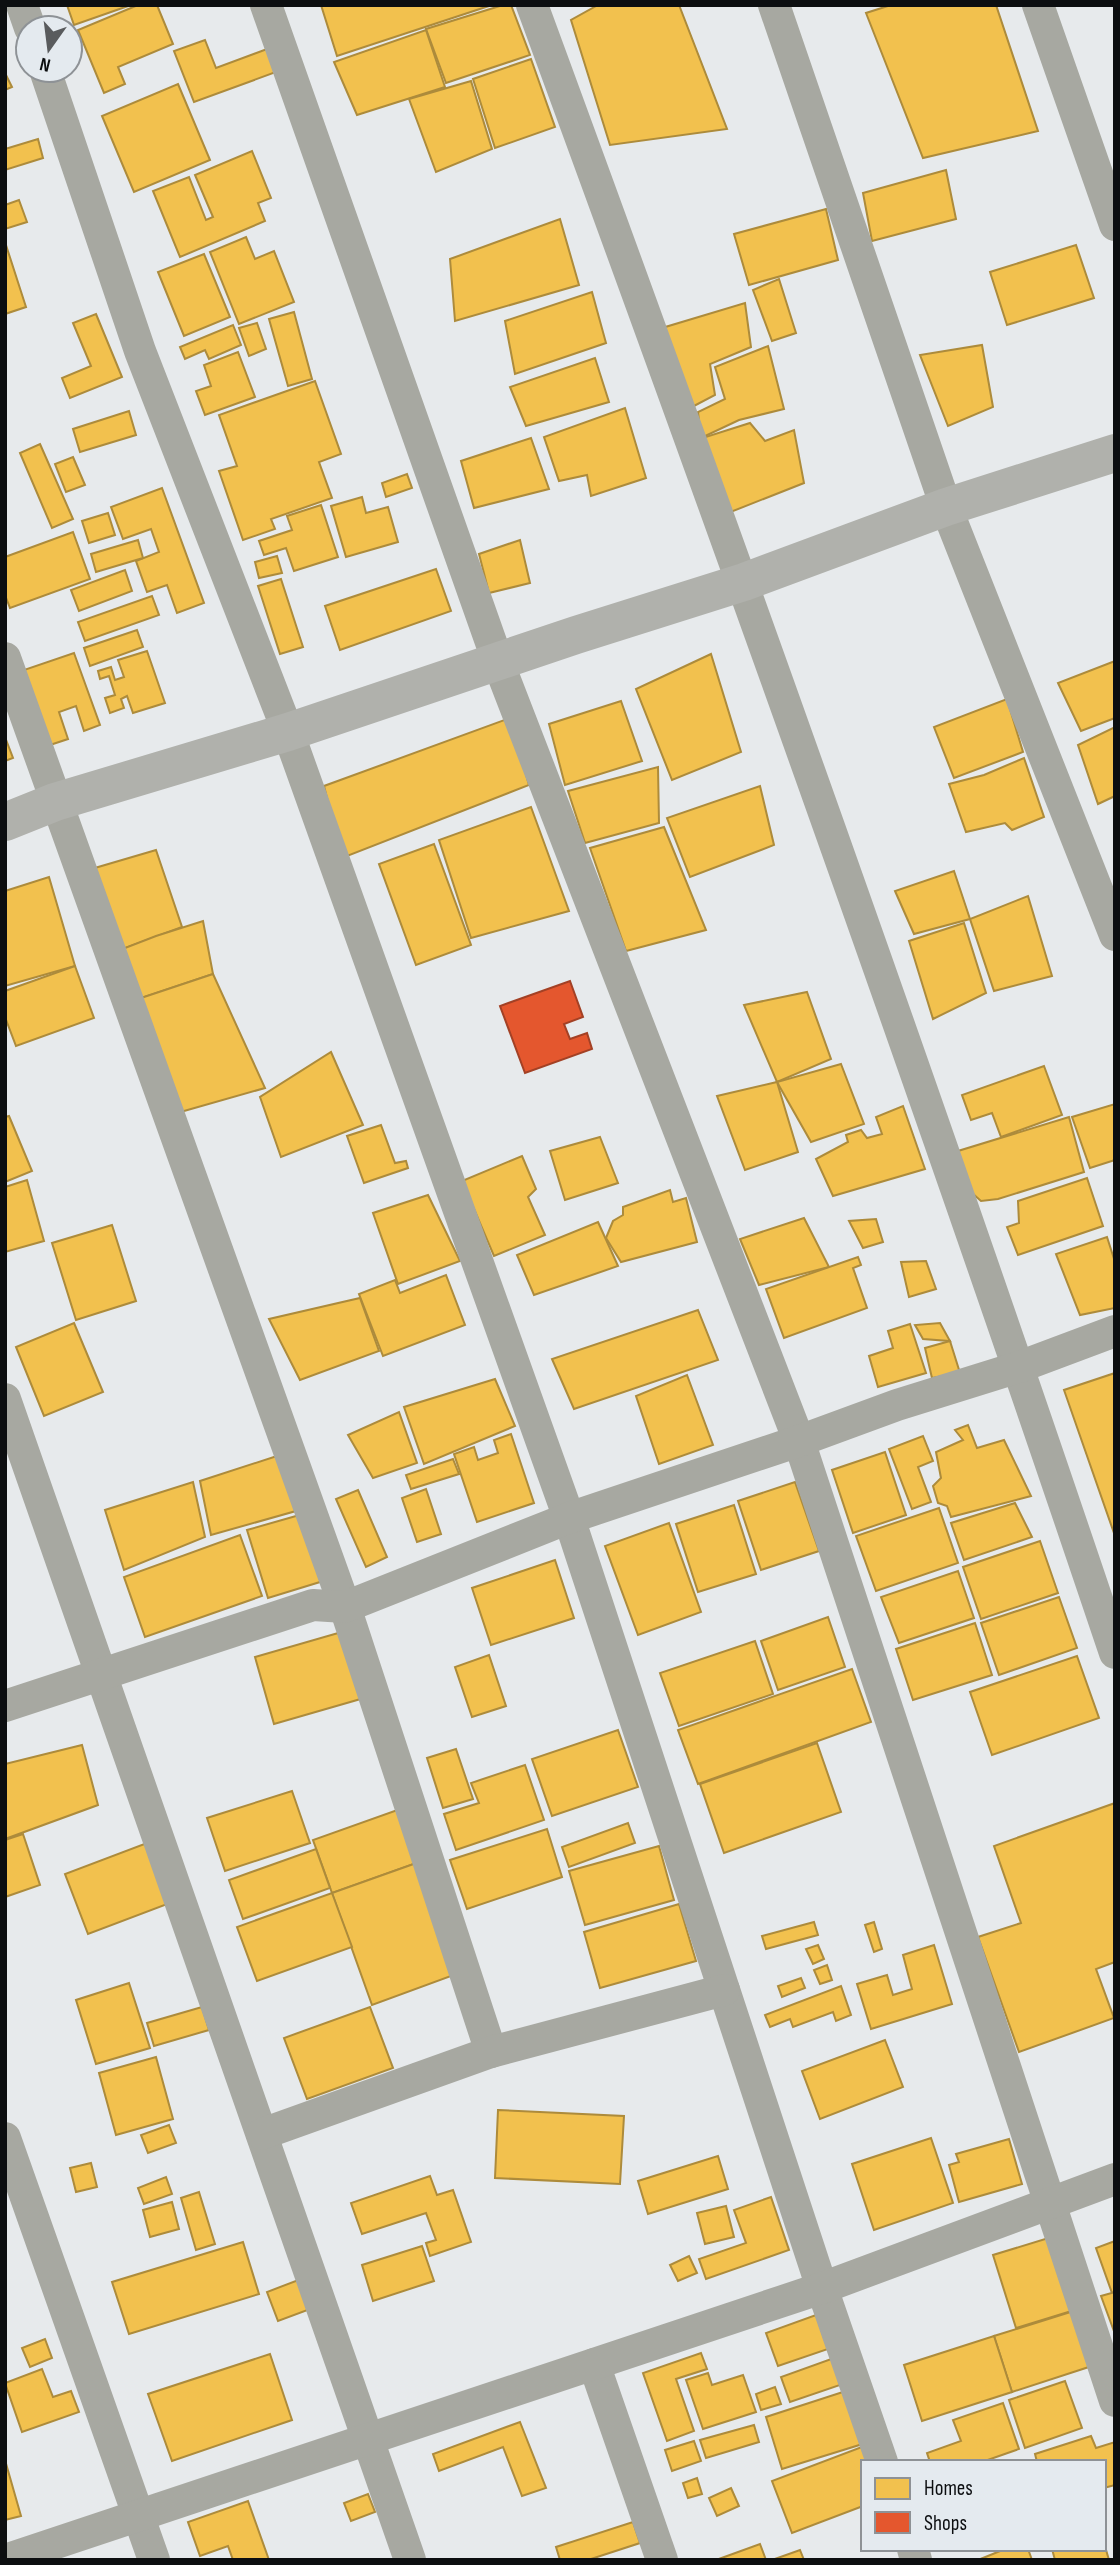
<svg xmlns="http://www.w3.org/2000/svg" width="1120" height="2565" font-family="'Sofia Sans Condensed',sans-serif">
<style>
.homes{fill:#f2c14e;stroke:#ad8b3b;stroke-width:2}
.shops{fill:#e4572e;stroke:#a34125;stroke-width:2}
.lines{fill:none;stroke-linecap:round;stroke-linejoin:round}
.street{stroke:#a7a8a1;stroke-width:32}
.secondary{stroke:#b0b1ac;stroke-width:38}
</style>
<rect width="100%" height="100%" fill="#e7eaec"/>
<g class="homes">
<polygon points="67,5 131,5 74,25"/>
<polygon points="138,5 157,5 173,44 118,67 125,84 104,93 78,30"/>
<polygon points="321,5 492,5 337,56"/>
<polygon points="503,5 511,5 530,55 446,83 426,29"/>
<polygon points="598,5 679,5 727,129 610,145 571,20"/>
<polygon points="891,5 996,5 1038,131 923,158 866,13"/>
<polygon points="426,30 445,87 357,115 334,62"/>
<polygon points="205,40 216,68 267,49 276,72 194,102 174,51"/>
<polygon points="531,59 555,127 495,148 473,79"/>
<polygon points="5,73 12,87 5,90"/>
<polygon points="471,81 492,149 436,172 409,99"/>
<polygon points="178,84 210,160 134,192 102,116"/>
<polygon points="38,139 43,158 5,170 5,149"/>
<polygon points="252,151 271,198 258,203 265,221 180,257 153,191 189,177 206,220 213,217 195,175"/>
<polygon points="946,170 956,219 872,241 863,193"/>
<polygon points="19,200 27,222 5,229 5,205"/>
<polygon points="826,209 838,260 749,285 734,234"/>
<polygon points="560,219 579,285 455,321 450,259"/>
<polygon points="246,237 255,259 274,251 294,302 239,324 210,252"/>
<polygon points="5,242 26,307 5,314"/>
<polygon points="1076,245 1094,298 1007,325 990,272"/>
<polygon points="204,254 230,317 184,336 158,272"/>
<polygon points="779,279 796,333 772,341 753,290"/>
<polygon points="592,292 606,343 515,374 505,321"/>
<polygon points="745,303 751,347 710,364 715,395 692,407 662,328"/>
<polygon points="294,312 312,379 288,386 269,319"/>
<polygon points="96,314 122,377 70,398 62,378 91,366 73,323"/>
<polygon points="257,323 266,349 249,356 239,328"/>
<polygon points="233,325 241,345 209,359 205,350 185,359 180,347"/>
<polygon points="982,345 993,407 948,426 920,355"/>
<polygon points="768,346 784,409 739,420 701,438 698,412 725,399 715,367"/>
<polygon points="238,352 255,397 205,415 196,391 211,386 204,365"/>
<polygon points="595,358 609,402 526,426 510,387"/>
<polygon points="315,381 341,454 319,462 332,498 271,519 275,529 243,540 219,471 237,466 219,415"/>
<polygon points="625,408 646,478 591,496 587,475 559,481 544,437"/>
<polygon points="129,411 136,435 80,452 73,429"/>
<polygon points="750,423 765,441 794,430 804,483 728,513 696,440"/>
<polygon points="531,438 549,489 474,508 461,461"/>
<polygon points="40,444 73,519 52,528 20,453"/>
<polygon points="73,457 85,485 66,492 55,464"/>
<polygon points="407,474 412,488 386,497 382,483"/>
<polygon points="162,488 204,603 177,613 167,585 147,592 136,561 159,552 151,529 123,539 111,507"/>
<polygon points="362,497 366,513 388,507 398,542 346,557 331,506"/>
<polygon points="321,505 338,557 294,571 286,548 264,555 259,541 292,530 287,516"/>
<polygon points="108,513 115,535 89,543 82,521"/>
<polygon points="73,532 90,579 10,608 5,595 5,557"/>
<polygon points="138,540 143,558 96,572 91,554"/>
<polygon points="520,540 530,583 489,593 479,554"/>
<polygon points="277,556 282,573 259,578 255,562"/>
<polygon points="436,569 451,611 340,650 325,606"/>
<polygon points="125,570 132,591 79,611 71,590"/>
<polygon points="281,579 303,647 280,654 258,586"/>
<polygon points="152,596 159,615 85,641 78,622"/>
<polygon points="137,630 143,647 90,666 84,648"/>
<polygon points="147,651 165,703 133,713 127,696 121,699 124,708 110,713 105,698 115,695 109,676 100,679 98,671 111,667 115,680 124,677 118,660"/>
<polygon points="74,653 100,725 84,731 76,706 59,712 68,739 44,747 18,672"/>
<polygon points="711,654 741,752 672,780 636,689"/>
<polygon points="1115,661 1115,718 1081,731 1058,683"/>
<polygon points="1007,699 1023,752 954,778 934,727"/>
<polygon points="621,701 642,761 565,785 549,724"/>
<polygon points="510,718 529,785 342,858 324,786"/>
<polygon points="1115,727 1115,796 1098,804 1078,745"/>
<polygon points="5,737 13,758 5,761"/>
<polygon points="1024,758 1044,817 1012,830 1005,823 966,832 949,784 984,775"/>
<polygon points="658,767 659,823 585,843 568,791"/>
<polygon points="760,786 774,845 690,877 667,818"/>
<polygon points="531,807 569,911 471,938 439,840"/>
<polygon points="664,827 706,930 626,951 590,848"/>
<polygon points="434,844 471,945 416,965 379,864"/>
<polygon points="156,850 182,927 112,953 88,870"/>
<polygon points="954,871 970,919 914,934 895,891"/>
<polygon points="49,877 75,966 5,986 5,891"/>
<polygon points="1028,896 1052,976 994,991 970,919"/>
<polygon points="203,921 213,974 132,1001 112,953 156,936"/>
<polygon points="964,923 986,993 933,1019 909,941"/>
<polygon points="75,966 94,1018 16,1046 5,1017 5,991"/>
<polygon points="213,974 265,1088 177,1113 132,1001"/>
<polygon points="807,992 831,1059 777,1082 744,1005"/>
<polygon points="331,1052 363,1125 281,1157 260,1097"/>
<polygon points="841,1064 864,1124 811,1142 777,1082"/>
<polygon points="1044,1066 1062,1115 1001,1137 992,1113 971,1120 962,1095"/>
<polygon points="777,1082 798,1152 745,1170 717,1096"/>
<polygon points="1115,1104 1115,1160 1090,1168 1072,1117"/>
<polygon points="903,1106 925,1169 833,1196 816,1159 848,1142 846,1135 861,1130 867,1138 882,1134 876,1117"/>
<polygon points="9,1116 32,1171 5,1182 5,1117"/>
<polygon points="1069,1117 1084,1172 998,1199 981,1201 972,1193 958,1151"/>
<polygon points="381,1125 395,1163 406,1161 408,1168 364,1183 347,1136"/>
<polygon points="600,1137 618,1183 565,1200 550,1151"/>
<polygon points="522,1156 536,1189 528,1197 545,1235 494,1256 462,1181"/>
<polygon points="1087,1178 1103,1226 1018,1255 1007,1227 1019,1223 1018,1201"/>
<polygon points="27,1180 44,1241 5,1252 5,1187"/>
<polygon points="670,1190 673,1202 686,1198 697,1242 621,1262 606,1238 613,1221 623,1215 623,1207"/>
<polygon points="428,1195 460,1261 398,1284 373,1213"/>
<polygon points="804,1218 829,1267 759,1285 740,1239"/>
<polygon points="876,1219 883,1242 863,1248 849,1221"/>
<polygon points="598,1222 618,1266 534,1295 517,1255"/>
<polygon points="112,1225 136,1301 76,1320 52,1243"/>
<polygon points="1107,1237 1115,1262 1115,1308 1080,1315 1056,1254"/>
<polygon points="858,1257 861,1265 853,1268 867,1308 784,1338 766,1289"/>
<polygon points="926,1261 936,1289 909,1297 901,1262"/>
<polygon points="446,1275 465,1325 383,1356 359,1294 395,1280 400,1293"/>
<polygon points="360,1298 379,1351 300,1380 269,1319"/>
<polygon points="698,1310 718,1360 574,1409 552,1359"/>
<polygon points="74,1323 103,1392 44,1416 16,1347"/>
<polygon points="940,1323 950,1341 923,1339 915,1325"/>
<polygon points="910,1324 926,1373 878,1387 869,1356 893,1348 888,1331"/>
<polygon points="950,1341 960,1373 932,1378 925,1348"/>
<polygon points="1115,1373 1115,1536 1064,1390"/>
<polygon points="687,1375 713,1445 659,1464 636,1396"/>
<polygon points="495,1379 515,1426 424,1464 404,1407"/>
<polygon points="399,1412 417,1463 373,1478 348,1435"/>
<polygon points="968,1425 977,1448 1004,1440 1031,1496 951,1517 947,1506 938,1503 933,1486 941,1478 936,1452 963,1440 955,1430"/>
<polygon points="511,1434 534,1503 477,1522 454,1454 474,1447 478,1460 498,1453 494,1440"/>
<polygon points="923,1436 933,1461 918,1467 931,1502 912,1509 889,1449"/>
<polygon points="885,1452 906,1515 853,1533 832,1470"/>
<polygon points="280,1455 303,1509 211,1535 200,1481"/>
<polygon points="453,1459 459,1474 411,1489 406,1475"/>
<polygon points="193,1482 205,1537 124,1570 105,1510"/>
<polygon points="795,1482 819,1551 761,1570 738,1501"/>
<polygon points="426,1489 441,1534 417,1542 402,1498"/>
<polygon points="358,1490 387,1557 366,1567 336,1499"/>
<polygon points="1015,1503 1032,1537 964,1560 951,1523"/>
<polygon points="734,1505 756,1574 698,1592 676,1524"/>
<polygon points="939,1508 958,1563 876,1591 856,1536"/>
<polygon points="310,1512 333,1578 268,1598 247,1530"/>
<polygon points="669,1523 701,1612 638,1635 605,1546"/>
<polygon points="240,1535 262,1596 145,1637 124,1577"/>
<polygon points="1040,1541 1058,1593 981,1619 963,1567"/>
<polygon points="555,1560 574,1618 491,1645 472,1588"/>
<polygon points="958,1571 974,1618 899,1643 881,1597"/>
<polygon points="1059,1597 1077,1648 999,1675 981,1623"/>
<polygon points="828,1617 845,1667 778,1690 761,1641"/>
<polygon points="975,1623 992,1675 913,1700 896,1649"/>
<polygon points="352,1629 371,1696 274,1724 255,1657"/>
<polygon points="755,1641 773,1694 679,1726 660,1673"/>
<polygon points="489,1655 506,1706 472,1717 455,1667"/>
<polygon points="1077,1656 1099,1718 992,1755 970,1692"/>
<polygon points="852,1669 871,1722 698,1784 678,1730"/>
<polygon points="618,1730 638,1787 552,1816 532,1759"/>
<polygon points="817,1743 841,1812 724,1853 700,1784"/>
<polygon points="82,1745 98,1805 5,1839 5,1764"/>
<polygon points="456,1749 473,1799 443,1808 427,1758"/>
<polygon points="525,1765 544,1820 456,1850 444,1814 479,1803 471,1783"/>
<polygon points="292,1791 310,1843 225,1871 207,1818"/>
<polygon points="1115,1803 1115,1962 1096,1969 1114,2018 1019,2052 978,1937 1021,1923 994,1846"/>
<polygon points="403,1808 422,1861 332,1893 313,1840"/>
<polygon points="628,1823 635,1843 569,1867 562,1847"/>
<polygon points="547,1829 562,1877 467,1909 450,1860"/>
<polygon points="23,1834 40,1885 5,1897 5,1840"/>
<polygon points="147,1843 170,1903 88,1934 65,1874"/>
<polygon points="659,1846 674,1900 585,1925 569,1871"/>
<polygon points="316,1849 330,1888 243,1919 229,1880"/>
<polygon points="422,1861 462,1972 372,2005 332,1893"/>
<polygon points="332,1893 352,1947 257,1981 237,1927"/>
<polygon points="679,1904 696,1961 600,1988 584,1932"/>
<polygon points="814,1922 818,1935 766,1949 762,1936"/>
<polygon points="874,1922 882,1949 874,1952 865,1925"/>
<polygon points="818,1945 824,1959 813,1964 806,1949"/>
<polygon points="934,1945 952,2004 871,2029 857,1984 887,1975 893,1995 912,1989 903,1955"/>
<polygon points="827,1965 832,1980 820,1984 814,1970"/>
<polygon points="801,1978 805,1988 782,1997 778,1986"/>
<polygon points="129,1983 150,2048 96,2064 76,2000"/>
<polygon points="841,1986 851,2015 836,2021 833,2012 793,2027 790,2019 770,2027 765,2015"/>
<polygon points="202,2007 209,2030 154,2046 147,2023"/>
<polygon points="370,2007 393,2068 307,2099 284,2038"/>
<polygon points="885,2040 903,2087 820,2119 802,2071"/>
<polygon points="156,2057 173,2119 116,2135 99,2073"/>
<polygon points="498,2110 624,2116 620,2184 495,2178"/>
<polygon points="169,2125 176,2143 148,2153 141,2135"/>
<polygon points="931,2138 953,2203 874,2230 852,2164"/>
<polygon points="1009,2139 1022,2184 959,2202 949,2165 959,2162 956,2154"/>
<polygon points="718,2156 728,2189 648,2214 638,2181"/>
<polygon points="91,2163 97,2187 76,2192 70,2168"/>
<polygon points="430,2176 437,2195 453,2190 471,2242 430,2256 426,2243 436,2240 426,2213 362,2234 351,2203"/>
<polygon points="166,2177 172,2194 144,2204 138,2188"/>
<polygon points="199,2192 215,2244 196,2250 181,2198"/>
<polygon points="771,2197 789,2250 706,2279 699,2259 746,2243 734,2210"/>
<polygon points="172,2202 179,2229 150,2237 143,2210"/>
<polygon points="726,2206 734,2237 705,2244 697,2213"/>
<polygon points="1055,2236 1078,2309 1016,2328 993,2255"/>
<polygon points="1115,2241 1115,2292 1112,2293 1096,2248"/>
<polygon points="243,2242 259,2294 129,2334 112,2282"/>
<polygon points="422,2246 434,2281 373,2301 362,2265"/>
<polygon points="689,2256 697,2273 678,2281 670,2265"/>
<polygon points="301,2279 313,2308 278,2321 267,2292"/>
<polygon points="1115,2292 1115,2334 1101,2296"/>
<polygon points="1080,2309 1098,2364 1012,2392 994,2336"/>
<polygon points="816,2315 828,2349 778,2366 766,2333"/>
<polygon points="994,2336 1012,2392 922,2421 904,2365"/>
<polygon points="45,2339 52,2358 30,2367 22,2348"/>
<polygon points="701,2353 707,2369 676,2379 694,2431 667,2441 643,2373"/>
<polygon points="270,2354 292,2420 172,2461 148,2394"/>
<polygon points="834,2358 843,2384 790,2402 781,2377"/>
<polygon points="42,2369 53,2397 71,2391 79,2412 22,2432 5,2383"/>
<polygon points="708,2373 712,2385 743,2375 756,2412 703,2429 686,2380"/>
<polygon points="1065,2381 1082,2428 1025,2448 1009,2400"/>
<polygon points="775,2387 781,2404 761,2410 756,2394"/>
<polygon points="852,2389 869,2442 782,2469 766,2417"/>
<polygon points="1003,2403 1019,2449 982,2462 930,2462 927,2453 961,2441 953,2420"/>
<polygon points="520,2422 546,2488 522,2496 503,2447 439,2471 433,2454"/>
<polygon points="754,2425 759,2442 706,2458 700,2440"/>
<polygon points="1091,2436 1096,2448 1115,2442 1115,2485 1104,2488 1104,2462 1037,2462 1035,2454"/>
<polygon points="694,2441 701,2461 672,2471 665,2450"/>
<polygon points="867,2445 874,2462 863,2462 863,2506 792,2533 772,2481"/>
<polygon points="5,2460 21,2516 5,2520"/>
<polygon points="697,2478 702,2494 688,2498 683,2483"/>
<polygon points="731,2488 739,2506 717,2516 709,2498"/>
<polygon points="368,2494 375,2512 351,2521 344,2503"/>
<polygon points="248,2501 269,2560 233,2560 228,2546 200,2556 188,2522"/>
<polygon points="633,2522 640,2543 588,2560 560,2560 556,2547"/>
<polygon points="1104,2543 1109,2560 1055,2560 1052,2549 1104,2549"/>
<polygon points="760,2544 766,2560 716,2560"/>
<polygon points="1005,2549 1028,2549 1032,2560 978,2560"/>
<polygon points="800,2550 804,2560 772,2560"/>
</g>
<polygon class="shops" points="570,981 583,1017 564,1024 570,1039 587,1033 592,1049 525,1073 500,1006"/>
<g class="lines">
<g class="street">
<polyline points="22,5 30,28"/>
<polyline points="266,5 498,662 799,1441 1115,2401"/>
<path d="M532,5C733,552 929,1100 1115,1653"/>
<polyline points="774,5 946,507 1115,935"/>
<polyline points="1038,5 1115,225"/>
<polyline points="45,70 140,351 288,732 569,1518 822,2288 882,2462"/>
<polyline points="5,658 345,1607 491,2052"/>
<polyline points="5,1399 410,2560"/>
<polyline points="5,1706 313,1605 345,1607 569,1518 799,1441 897,1405 1019,1367 1115,1331"/>
<polyline points="262,2134 491,2052 724,1990"/>
<polyline points="5,2138 154,2560"/>
<polyline points="594,2364 662,2560"/>
<polyline points="913,2549 916,2560"/>
<polyline points="5,2560 822,2288 1115,2179"/>
</g>
<polyline class="secondary" points="5,822 55,802 288,732 576,635 744,582 946,507 1115,453"/>
</g>
<rect width="1120" height="2565" fill="none" stroke="#0c0e10" stroke-width="14"/>
<rect x="861" y="2460" width="245" height="91" fill="#e4eaef" stroke="#8e9296" stroke-width="2"/>
<rect x="875" y="2478" width="35" height="21" fill="#f2c14e" stroke="#8e9296" stroke-width="2"/>
<text x="924" y="2495" font-size="21" fill="#0c0e10">Homes</text>
<rect x="875" y="2512" width="35" height="21" fill="#e4572e" stroke="#8e9296" stroke-width="2"/>
<text x="924" y="2530" font-size="21" fill="#0c0e10">Shops</text>
<g transform="translate(49 49) rotate(194)"><circle r="33" fill="#e4eaef" stroke="#8e9296" stroke-width="2"/>
<path d="M0-5L12 26L0 18L-12 26Z" fill="#595b5d"/>
<text y="-10" font-size="19" font-weight="bold" text-anchor="middle" fill="#0c0e10">N</text>
</g>
</svg>
